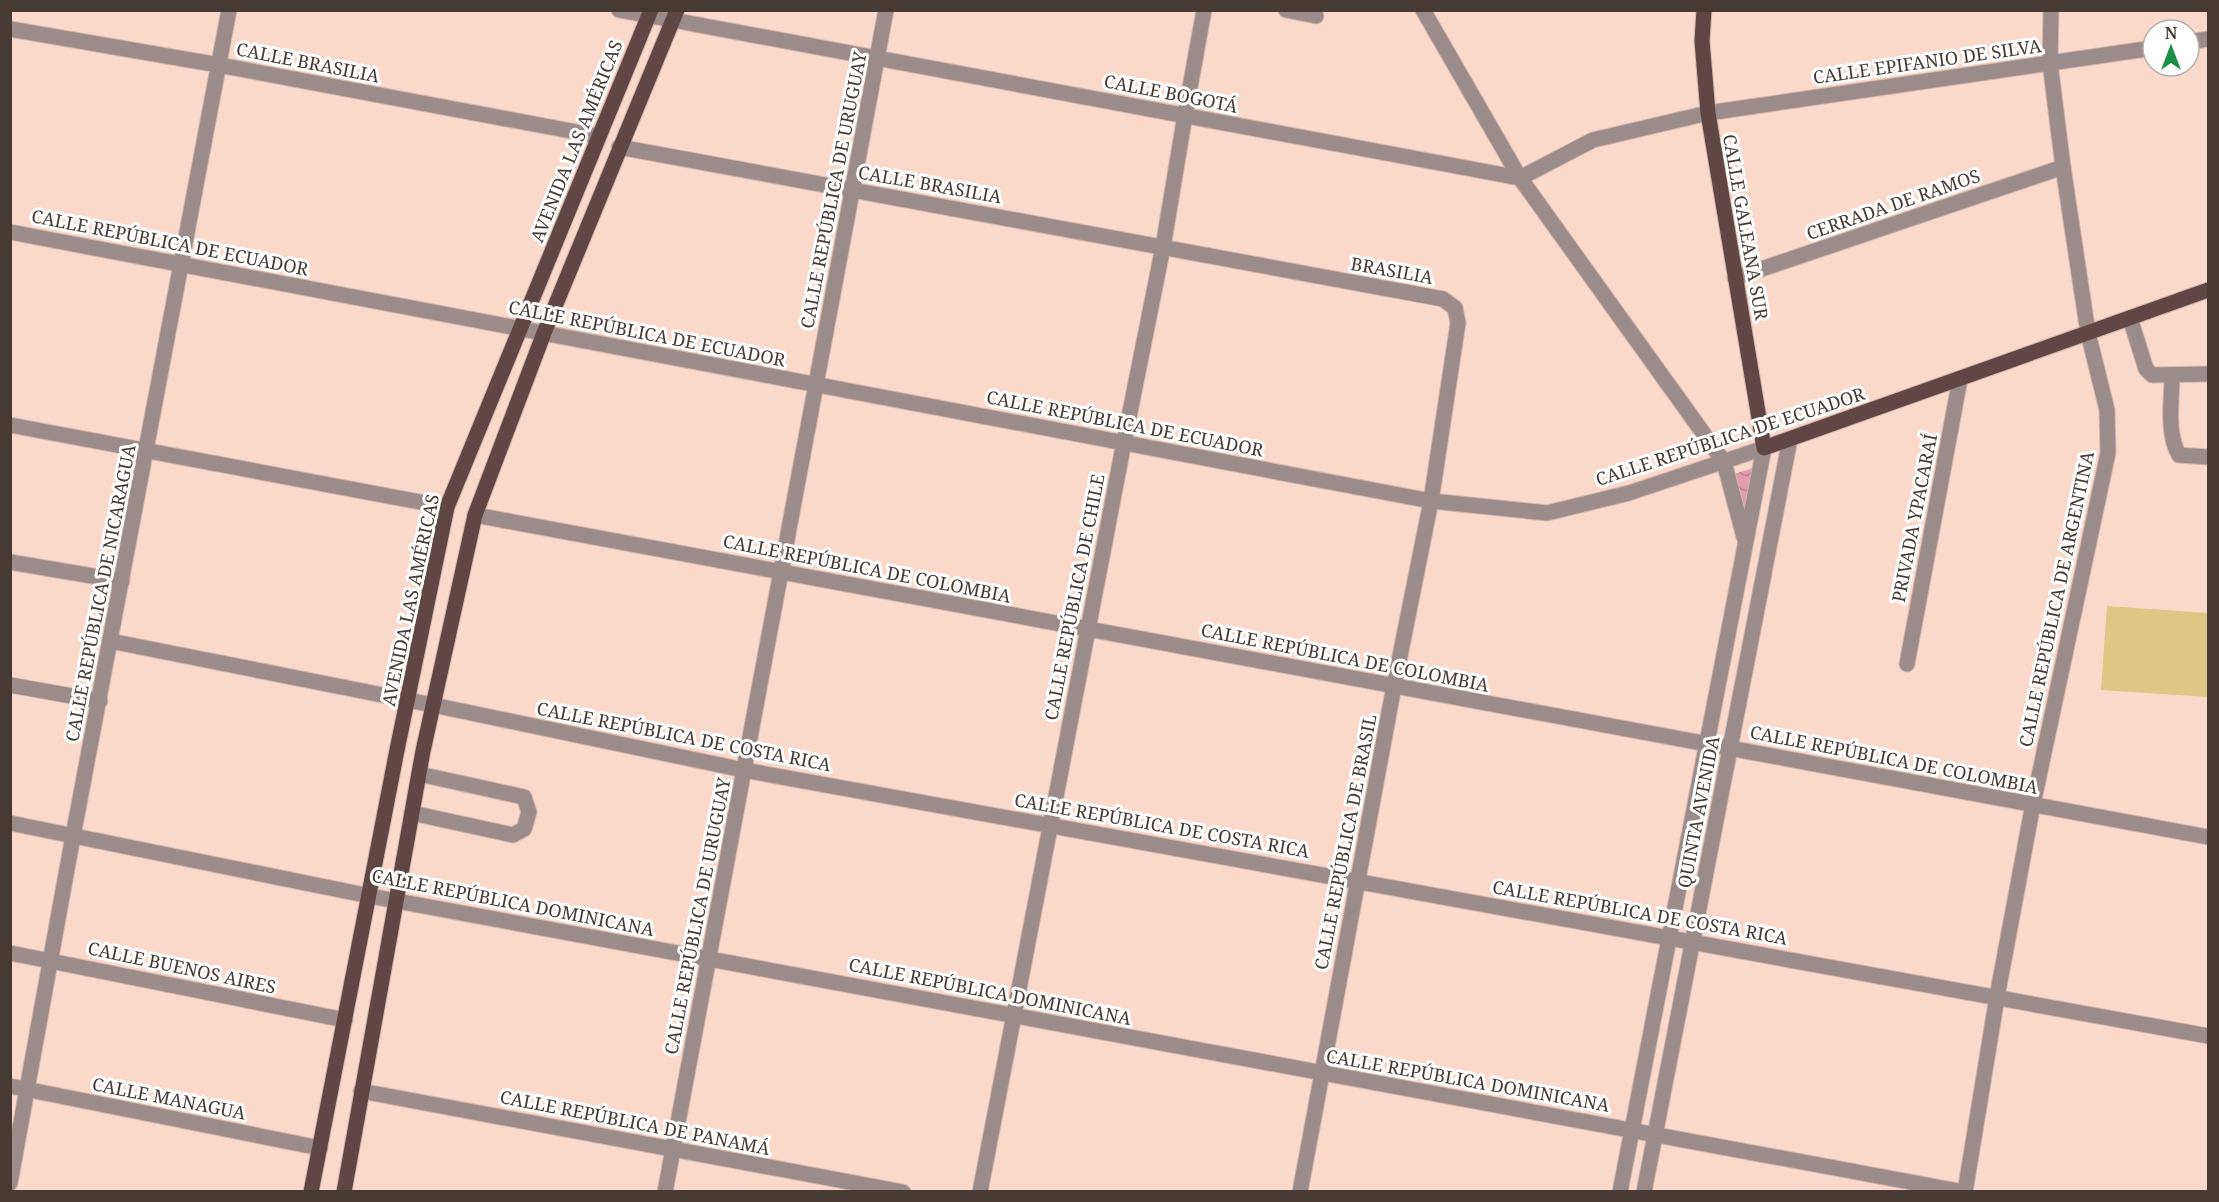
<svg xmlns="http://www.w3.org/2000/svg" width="2219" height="1202" font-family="'Noto Serif',serif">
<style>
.pitch{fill:#e0c585}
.water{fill:url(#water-waves)}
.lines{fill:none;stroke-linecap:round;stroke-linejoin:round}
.minor-casing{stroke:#d3b6aa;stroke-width:17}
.major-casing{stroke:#d3b6aa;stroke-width:17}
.minor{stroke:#9b8b8a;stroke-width:15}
.major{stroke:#604745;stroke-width:15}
.labels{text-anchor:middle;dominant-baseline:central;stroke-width:6;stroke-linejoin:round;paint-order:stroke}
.street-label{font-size:18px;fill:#473a34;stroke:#fff}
</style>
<defs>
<pattern id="water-waves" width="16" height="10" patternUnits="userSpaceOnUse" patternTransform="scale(1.5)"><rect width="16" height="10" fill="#e39baf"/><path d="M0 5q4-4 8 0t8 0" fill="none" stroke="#ba7f8f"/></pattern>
</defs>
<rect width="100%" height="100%" fill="#fad9cb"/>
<polygon class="pitch" points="2107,606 2208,613 2208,697 2101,690"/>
<polygon class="water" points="1753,468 1745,508 1731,475"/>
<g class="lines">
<defs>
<g id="minor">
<polyline points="619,10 1520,178 1593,140 1708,113 2153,48"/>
<polyline points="1286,10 1316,16"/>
<polyline points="1423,10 1520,178 1724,462 1744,537"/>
<polyline points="10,29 219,65 598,136"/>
<polyline points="2189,42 2208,39"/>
<polyline points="619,147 1443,299 1455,308 1458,323 1431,501 1394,686 1300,1192"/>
<polyline points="10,232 1431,501 1547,513 1629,493 1764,448 1620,1192"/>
<polyline points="1735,278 2063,167"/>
<polyline points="2130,318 2146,369 2152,375 2208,374"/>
<path d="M2172,375C2172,401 2166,432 2179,455L2208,457"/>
<polyline points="10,425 447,507"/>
<polyline points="475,515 2208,837"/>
<polyline points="10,562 122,581"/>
<polyline points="110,641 433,705 744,770 2208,1036"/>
<polyline points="1907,664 1960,379"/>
<polyline points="10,685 100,701"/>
<polyline points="412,813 513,835 524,829 529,812 524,797 419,774"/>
<polyline points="10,823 370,896 1964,1192"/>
<polyline points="10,953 345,1020"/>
<polyline points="10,1086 320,1148"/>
<polyline points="361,1091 903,1192"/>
<polyline points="10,1183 73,836 229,10"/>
<polyline points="665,1192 886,10"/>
<polyline points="980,1192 1124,442 1163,247 1185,115 1204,10"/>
<polyline points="1644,1192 1790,439"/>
<polyline points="1965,1192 1997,997 2033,804 2108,453 2107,410 2088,333 2063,167 2050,63 2051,10"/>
</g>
<g id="major">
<polyline points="1704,10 1702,41 1708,113 1764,448 2208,290"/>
<polyline points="311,1192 397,750 447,507 651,10"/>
<polyline points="344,1192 423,751 475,515 544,333 677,10"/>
</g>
</defs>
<use href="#minor" class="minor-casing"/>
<use href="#major" class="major-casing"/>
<use href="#minor" class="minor"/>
<use href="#major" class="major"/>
</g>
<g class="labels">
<g class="street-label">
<text transform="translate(1927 61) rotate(-8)">CALLE EPIFANIO DE SILVA</text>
<text transform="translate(308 62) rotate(11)">CALLE BRASILIA</text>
<text transform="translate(1171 93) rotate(11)">CALLE BOGOTÁ</text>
<text transform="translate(576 141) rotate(-68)">AVENIDA LAS AMÉRICAS</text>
<text transform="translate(930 184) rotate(10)">CALLE BRASILIA</text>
<text transform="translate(833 190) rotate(-79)">CALLE REPÚBLICA DE URUGUAY</text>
<text transform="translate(1893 204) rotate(-19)">CERRADA DE RAMOS</text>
<text transform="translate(1746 227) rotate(80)">CALLE GALEANA SUR</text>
<text transform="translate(170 242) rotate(11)">CALLE REPÚBLICA DE ECUADOR</text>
<text transform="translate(1392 270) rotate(10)">BRASILIA</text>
<text transform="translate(647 333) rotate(11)">CALLE REPÚBLICA DE ECUADOR</text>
<text transform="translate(1125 423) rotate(11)">CALLE REPÚBLICA DE ECUADOR</text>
<text transform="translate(1730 436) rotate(-18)">CALLE REPÚBLICA DE ECUADOR</text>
<text transform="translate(1914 518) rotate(-79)">PRIVADA YPACARAÍ</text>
<text transform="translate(867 568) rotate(11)">CALLE REPÚBLICA DE COLOMBIA</text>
<text transform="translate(100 593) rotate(-79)">CALLE REPÚBLICA DE NICARAGUA</text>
<text transform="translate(1074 597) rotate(-79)">CALLE REPÚBLICA DE CHILE</text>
<text transform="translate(2056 599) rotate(-78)">CALLE REPÚBLICA DE ARGENTINA</text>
<text transform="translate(410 600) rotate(-78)">AVENIDA LAS AMÉRICAS</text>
<text transform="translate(1345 657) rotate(11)">CALLE REPÚBLICA DE COLOMBIA</text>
<text transform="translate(684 736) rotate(11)">CALLE REPÚBLICA DE COSTA RICA</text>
<text transform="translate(1894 759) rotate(11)">CALLE REPÚBLICA DE COLOMBIA</text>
<text transform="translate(1698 812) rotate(-79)">QUINTA AVENIDA</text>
<text transform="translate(1162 825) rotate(10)">CALLE REPÚBLICA DE COSTA RICA</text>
<text transform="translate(1345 842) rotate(-79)">CALLE REPÚBLICA DE BRASIL</text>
<text transform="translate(513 902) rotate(11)">CALLE REPÚBLICA DOMINICANA</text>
<text transform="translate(1640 912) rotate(10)">CALLE REPÚBLICA DE COSTA RICA</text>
<text transform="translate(697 916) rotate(-79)">CALLE REPÚBLICA DE URUGUAY</text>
<text transform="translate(182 967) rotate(12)">CALLE BUENOS AIRES</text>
<text transform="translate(990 991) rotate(11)">CALLE REPÚBLICA DOMINICANA</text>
<text transform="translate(1468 1080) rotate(10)">CALLE REPÚBLICA DOMINICANA</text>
<text transform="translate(169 1098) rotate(11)">CALLE MANAGUA</text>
<text transform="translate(635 1122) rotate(11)">CALLE REPÚBLICA DE PANAMÁ</text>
</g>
</g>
<rect width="2219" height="1202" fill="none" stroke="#473a34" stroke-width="24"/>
<g transform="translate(2171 48)"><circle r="28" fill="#ffffff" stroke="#b5b0ae" stroke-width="1.5"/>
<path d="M0-4.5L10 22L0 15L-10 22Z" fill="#1b8e48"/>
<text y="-9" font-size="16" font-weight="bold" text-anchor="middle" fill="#473a34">N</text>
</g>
</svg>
